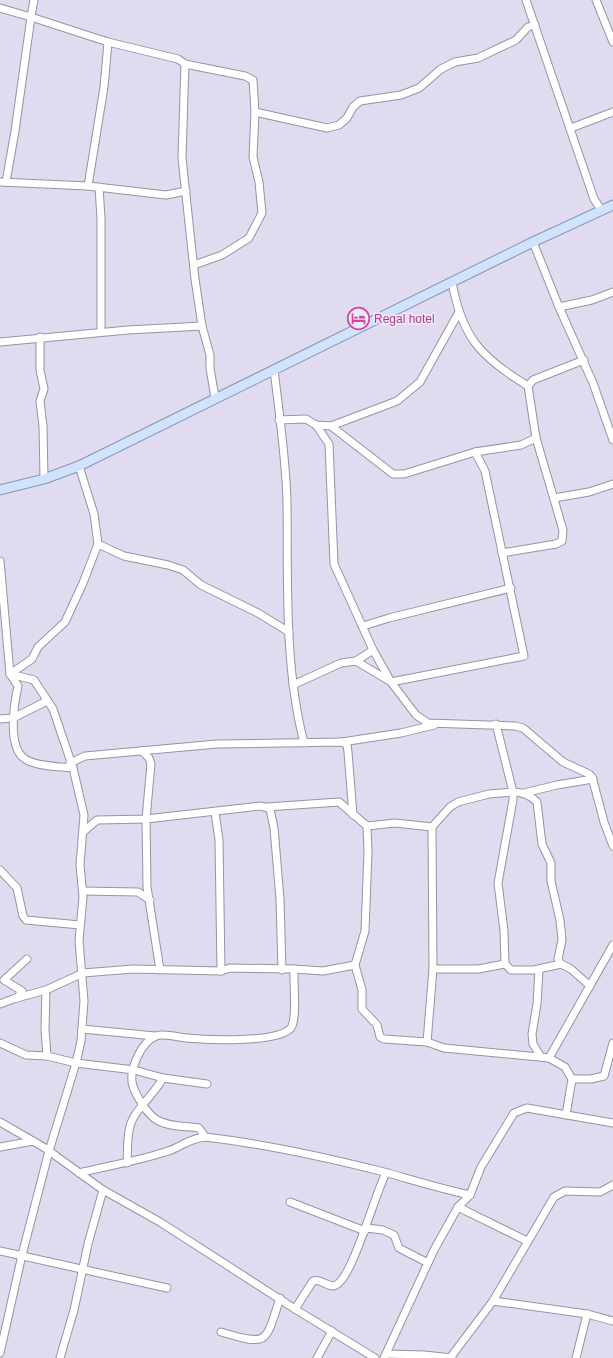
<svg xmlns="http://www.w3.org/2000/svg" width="613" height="1358" font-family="Helvetica,sans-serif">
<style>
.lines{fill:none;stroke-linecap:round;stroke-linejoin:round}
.minor-casing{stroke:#9892a6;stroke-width:9}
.major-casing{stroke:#8495b7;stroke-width:11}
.minor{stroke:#fff;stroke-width:7}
.major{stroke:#d1e2fe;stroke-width:9}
.labels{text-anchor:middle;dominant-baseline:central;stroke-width:3.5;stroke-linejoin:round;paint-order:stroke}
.hotel-label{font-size:12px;fill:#b23c85;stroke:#eee8fd;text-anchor:start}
</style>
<rect width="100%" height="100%" fill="#e1dbf0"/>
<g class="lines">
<defs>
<g id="minor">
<polyline points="526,0 594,199 602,211"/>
<polyline points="596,0 613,42"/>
<polyline points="0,8 31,17 34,0"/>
<polyline points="185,64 182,158 195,279 202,326 210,355 210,368 215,398"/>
<polyline points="255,112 327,128 339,125 347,118 353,107 360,101 401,95 419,88 441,69 455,62 478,58 516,40 528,27 535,25"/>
<polyline points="571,128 613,112"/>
<polyline points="0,182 88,186 166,195 186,191"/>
<polyline points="6,182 15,131 31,17 108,42 178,59 185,64 245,76 253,80 255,112 253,157 259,182 262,213 249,238 222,255 194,265"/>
<polyline points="88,186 104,87 108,42"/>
<polyline points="99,187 101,218 101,332"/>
<polyline points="533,242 559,307 593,383 613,440"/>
<path d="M452,282C462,337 480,357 528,386"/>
<polyline points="559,307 592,300 613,292"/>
<polyline points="40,337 40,370 44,389 40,401 43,426 44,479"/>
<polyline points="0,342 128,330 202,326"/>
<path d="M274,369C279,413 286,458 287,502C288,583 284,665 304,743"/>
<polyline points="279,420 306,419 316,425 331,426 393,474 404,474 475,452 521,445 536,438"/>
<polyline points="316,425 329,444 334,564 373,650 391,682 416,715 428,723 515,726 523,728 563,762 589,774 592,777 604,822 613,846"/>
<polyline points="331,426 397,401 420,382 459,312"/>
<polyline points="554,498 589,492 613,484"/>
<polyline points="98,544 124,556 168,565 183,570 201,585 258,613 289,632"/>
<polyline points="502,553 556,544 562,541 563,530 536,438 528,386 533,380 584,360"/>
<path d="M0,561L10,674L18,686C14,704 7,747 25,759C35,766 61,767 73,768"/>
<polyline points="363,626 389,618 511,588"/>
<polyline points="356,661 391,682 524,656 485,471 475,452"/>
<polyline points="10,674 32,659 38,647 65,622 83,583 98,544 94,514 79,466"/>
<polyline points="293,685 341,663 356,661 373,650"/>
<polyline points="0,719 13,718 47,701"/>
<polyline points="496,724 513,792 513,800 498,883 504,931 505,964 511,970 534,970 561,964"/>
<polyline points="342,742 401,733 434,725"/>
<polyline points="70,763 85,756 217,744 342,742 347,745 348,752 353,815"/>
<polyline points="524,793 557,785 593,779"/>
<path d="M267,807L339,802L367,826L395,823L432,827L450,807L458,802L489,794L513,792C522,792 530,795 537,802L542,844L551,863V881L560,920L562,940L558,959L561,964L571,969L590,986"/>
<polyline points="215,812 219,840 221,971"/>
<polyline points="367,826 368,851 365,931 355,965 362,990 362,1009 377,1025 380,1037 384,1039 427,1042 444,1048 549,1058 613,945"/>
<polyline points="432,827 433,969 478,969 505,964"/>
<polyline points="83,832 97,820 146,819 151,764 149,758 142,751"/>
<polyline points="0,870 17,888 23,916 26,920 80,925"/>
<polyline points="83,891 138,892 150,900"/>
<polyline points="294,969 323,971 355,965"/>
<polyline points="539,969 537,1004 532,1034 533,1044 541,1057"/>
<polyline points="160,970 147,887 146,819 261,806 270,809 274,828 280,899 282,970"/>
<polyline points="17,998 22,991 4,980 27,959"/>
<polyline points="0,1004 13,999 46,990"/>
<polyline points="82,1029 155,1036"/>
<polyline points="427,1042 433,969"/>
<polyline points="0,1043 26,1055 47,1056"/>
<polyline points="549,1058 565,1067 572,1079 566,1115"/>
<polyline points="572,1079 591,1079 604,1076 613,1043"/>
<polyline points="0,1122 45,1148 103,1190 160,1222 295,1309 375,1358"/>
<path d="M205,1137L199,1128C185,1126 169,1127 157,1120C148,1115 136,1096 133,1086C128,1071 141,1042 156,1036C164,1033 177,1037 186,1038C207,1040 275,1043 290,1029C298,1022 293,981 294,969L230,968L221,971L133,969L83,973L46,990L45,1029L47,1056L76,1063L134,1070L163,1078L207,1084"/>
<polyline points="0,1147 33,1141"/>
<path d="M127,1163C128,1149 126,1128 135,1115C144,1102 155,1092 163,1078"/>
<path d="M79,1173C108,1166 137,1161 165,1152C181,1148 186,1139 205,1137C266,1144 325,1157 384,1172C413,1180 441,1189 470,1195"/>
<polyline points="290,1202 365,1231"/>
<polyline points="458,1207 527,1241"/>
<polyline points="366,1228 383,1230 394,1235 399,1248 428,1263"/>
<polyline points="0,1251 167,1288"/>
<polyline points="493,1301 587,1314 613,1321"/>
<path d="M295,1309L313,1281C321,1278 329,1289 336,1285C353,1277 375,1193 386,1173"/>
<path d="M221,1332C269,1346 265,1344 280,1298"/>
<polyline points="0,1353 22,1255 49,1151 76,1063 81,1041 84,1001 79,941 83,897 80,865 84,815 73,768 53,709 34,680 10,674"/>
<polyline points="386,1354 424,1355 452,1358"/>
<polyline points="60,1358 74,1310 88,1244 103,1190"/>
<polyline points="317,1358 332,1331"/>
<polyline points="384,1358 434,1250 458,1207 470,1195 481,1167 514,1113 527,1108 613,1123"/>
<polyline points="450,1358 493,1301 554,1197 565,1191 600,1192 613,1185"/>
<polyline points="576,1358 587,1314"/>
</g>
<polyline id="major" points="0,490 44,479 79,466 533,242 613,205"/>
</defs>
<use href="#minor" class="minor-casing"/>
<use href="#major" class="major-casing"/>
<use href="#minor" class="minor"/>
<use href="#major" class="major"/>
</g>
<defs>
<symbol id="hotel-ring" viewBox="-11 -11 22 22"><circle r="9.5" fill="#eee8fd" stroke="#d1479c" stroke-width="1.5"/><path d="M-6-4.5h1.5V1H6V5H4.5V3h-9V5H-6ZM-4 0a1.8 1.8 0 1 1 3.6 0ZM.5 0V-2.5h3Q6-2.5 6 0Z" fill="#d1479c"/></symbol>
</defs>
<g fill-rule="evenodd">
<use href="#hotel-ring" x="346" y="306" width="25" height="25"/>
</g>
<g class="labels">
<g class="hotel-label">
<text x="374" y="319">Regal hotel</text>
</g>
</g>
</svg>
